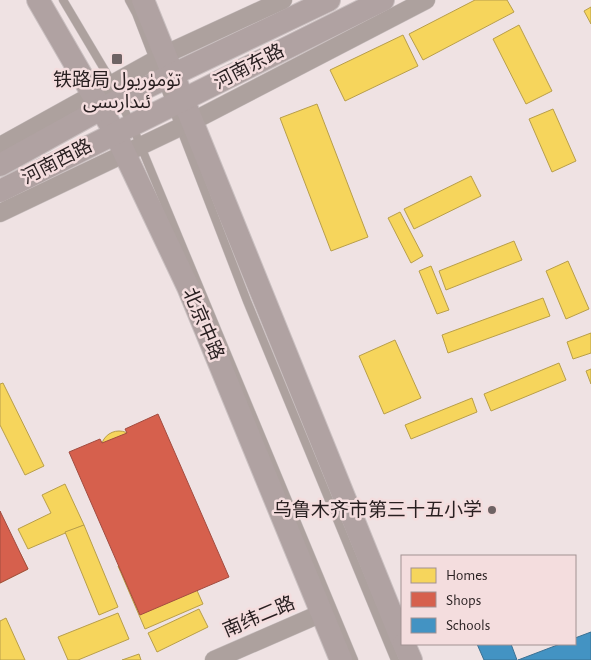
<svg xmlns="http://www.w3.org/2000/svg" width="591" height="660" font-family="'Alegreya Sans','Noto Sans Arabic','Noto Sans SC',sans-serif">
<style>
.homes{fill:#f6d55c;stroke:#b89e4a}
.shops{fill:#d6604d;stroke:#a24c40}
.schools{fill:#4393c3;stroke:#3b7092}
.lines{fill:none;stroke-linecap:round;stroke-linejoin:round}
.service-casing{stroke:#cac0c1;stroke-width:9}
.tertiary-casing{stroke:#cac0c1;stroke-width:19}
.primary-casing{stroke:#cac0c1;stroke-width:24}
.service{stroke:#ada19e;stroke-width:8}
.tertiary{stroke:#ada19e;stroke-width:18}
.primary{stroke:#b0a2a2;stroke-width:22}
.poi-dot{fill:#6e6364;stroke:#f4ddde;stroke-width:2}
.labels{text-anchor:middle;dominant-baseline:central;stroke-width:5;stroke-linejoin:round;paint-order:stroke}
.street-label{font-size:19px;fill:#281f20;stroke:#f4ddde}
.poi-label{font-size:19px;fill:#281f20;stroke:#f4ddde}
</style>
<rect width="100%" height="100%" fill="#efe2e3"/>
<g class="homes">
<polygon points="475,0 507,0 514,12 423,60 409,34"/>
<polygon points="591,7 591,24 584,11"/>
<polygon points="519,25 552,91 526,104 493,39"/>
<polygon points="403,35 418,66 345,101 330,70"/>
<polygon points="317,104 368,237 331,251 280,118"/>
<polygon points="553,109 576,161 552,172 529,119"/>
<polygon points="471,176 481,196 414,229 404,209"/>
<polygon points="400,212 423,256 411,263 388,218"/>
<polygon points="514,241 522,260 446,290 439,271"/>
<polygon points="568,261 589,309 566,319 546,271"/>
<polygon points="431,266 449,310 437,314 419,271"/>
<polygon points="543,298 550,316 448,353 442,335"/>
<polygon points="591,333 591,353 573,359 567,342"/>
<polygon points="395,340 421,398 384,414 359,356"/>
<polygon points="559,363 566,380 491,411 484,394"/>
<polygon points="591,369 591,384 586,371"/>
<polygon points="3,383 44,466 25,475 0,425 0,384"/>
<polygon points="472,398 477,412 411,439 405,425"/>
<circle cx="119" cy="449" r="18"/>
<polygon points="65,484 84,525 28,549 18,529 51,513 42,495"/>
<polygon points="84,525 118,607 99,615 65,532"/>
<polygon points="175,541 203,604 145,629 118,566"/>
<polygon points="20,553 28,569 0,583 0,563"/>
<polygon points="199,609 208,627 157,652 148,633"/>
<polygon points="118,613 129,639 78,660 68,660 58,637"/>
<polygon points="6,618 25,660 0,660 0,621"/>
<polygon points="139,654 141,660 122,660"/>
</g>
<g class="shops">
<polygon points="158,414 229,577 140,615 69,452 100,439 102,443 127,433 125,429"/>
<polygon points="0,511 28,569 0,583"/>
</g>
<g class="schools">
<polygon points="591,632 591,660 518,660 560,644 575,644 575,638"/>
<polygon points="477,644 511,644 517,660 484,660"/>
</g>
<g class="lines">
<defs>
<g id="service">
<polyline points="63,0 113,84"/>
<polyline points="129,0 136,13 247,301 395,660"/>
<polyline points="120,102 132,125 354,660"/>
</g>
<g id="tertiary">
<polyline points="0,146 166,54 283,0"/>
<polyline points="0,213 193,121 426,0"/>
<polyline points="214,660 322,613"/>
</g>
<g id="primary">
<polyline points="38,0 115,133 188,287 341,660"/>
<polyline points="143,0 402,640"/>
<polyline points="0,165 101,109 329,0"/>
<polyline points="0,191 383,0"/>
<polyline points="404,644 411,660"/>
</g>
</defs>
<use href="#service" class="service-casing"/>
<use href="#tertiary" class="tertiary-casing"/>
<use href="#primary" class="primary-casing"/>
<use href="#service" class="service"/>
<use href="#tertiary" class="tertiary"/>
<use href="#primary" class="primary"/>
</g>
<g class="poi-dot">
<rect x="111" y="53" width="12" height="12" rx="2.5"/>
<circle cx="492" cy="510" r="5"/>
</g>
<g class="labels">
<g class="street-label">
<text transform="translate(249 67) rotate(-27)">河南东路</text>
<text transform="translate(57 162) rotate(-27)">河南西路</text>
<text transform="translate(203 324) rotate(67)">北京中路</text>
<text transform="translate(259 617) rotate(-23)">南纬二路</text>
</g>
<g class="poi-label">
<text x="117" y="80">铁路局 تۆمۈريول<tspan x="117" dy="22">ئىدارىسى</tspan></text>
<text x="482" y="510" text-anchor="end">乌鲁木齐市第三十五小学</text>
</g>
</g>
<rect x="401" y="555" width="175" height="90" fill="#f4ddde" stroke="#a29192"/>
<rect x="411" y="568" width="25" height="15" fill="#f6d55c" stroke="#a29192"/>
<text x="446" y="580" font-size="15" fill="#281f20">Homes</text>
<rect x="411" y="592" width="25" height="15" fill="#d6604d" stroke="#a29192"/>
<text x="446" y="605" font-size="15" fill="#281f20">Shops</text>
<rect x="411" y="618" width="25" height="15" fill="#4393c3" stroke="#a29192"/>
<text x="446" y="630" font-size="15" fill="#281f20">Schools</text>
</svg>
